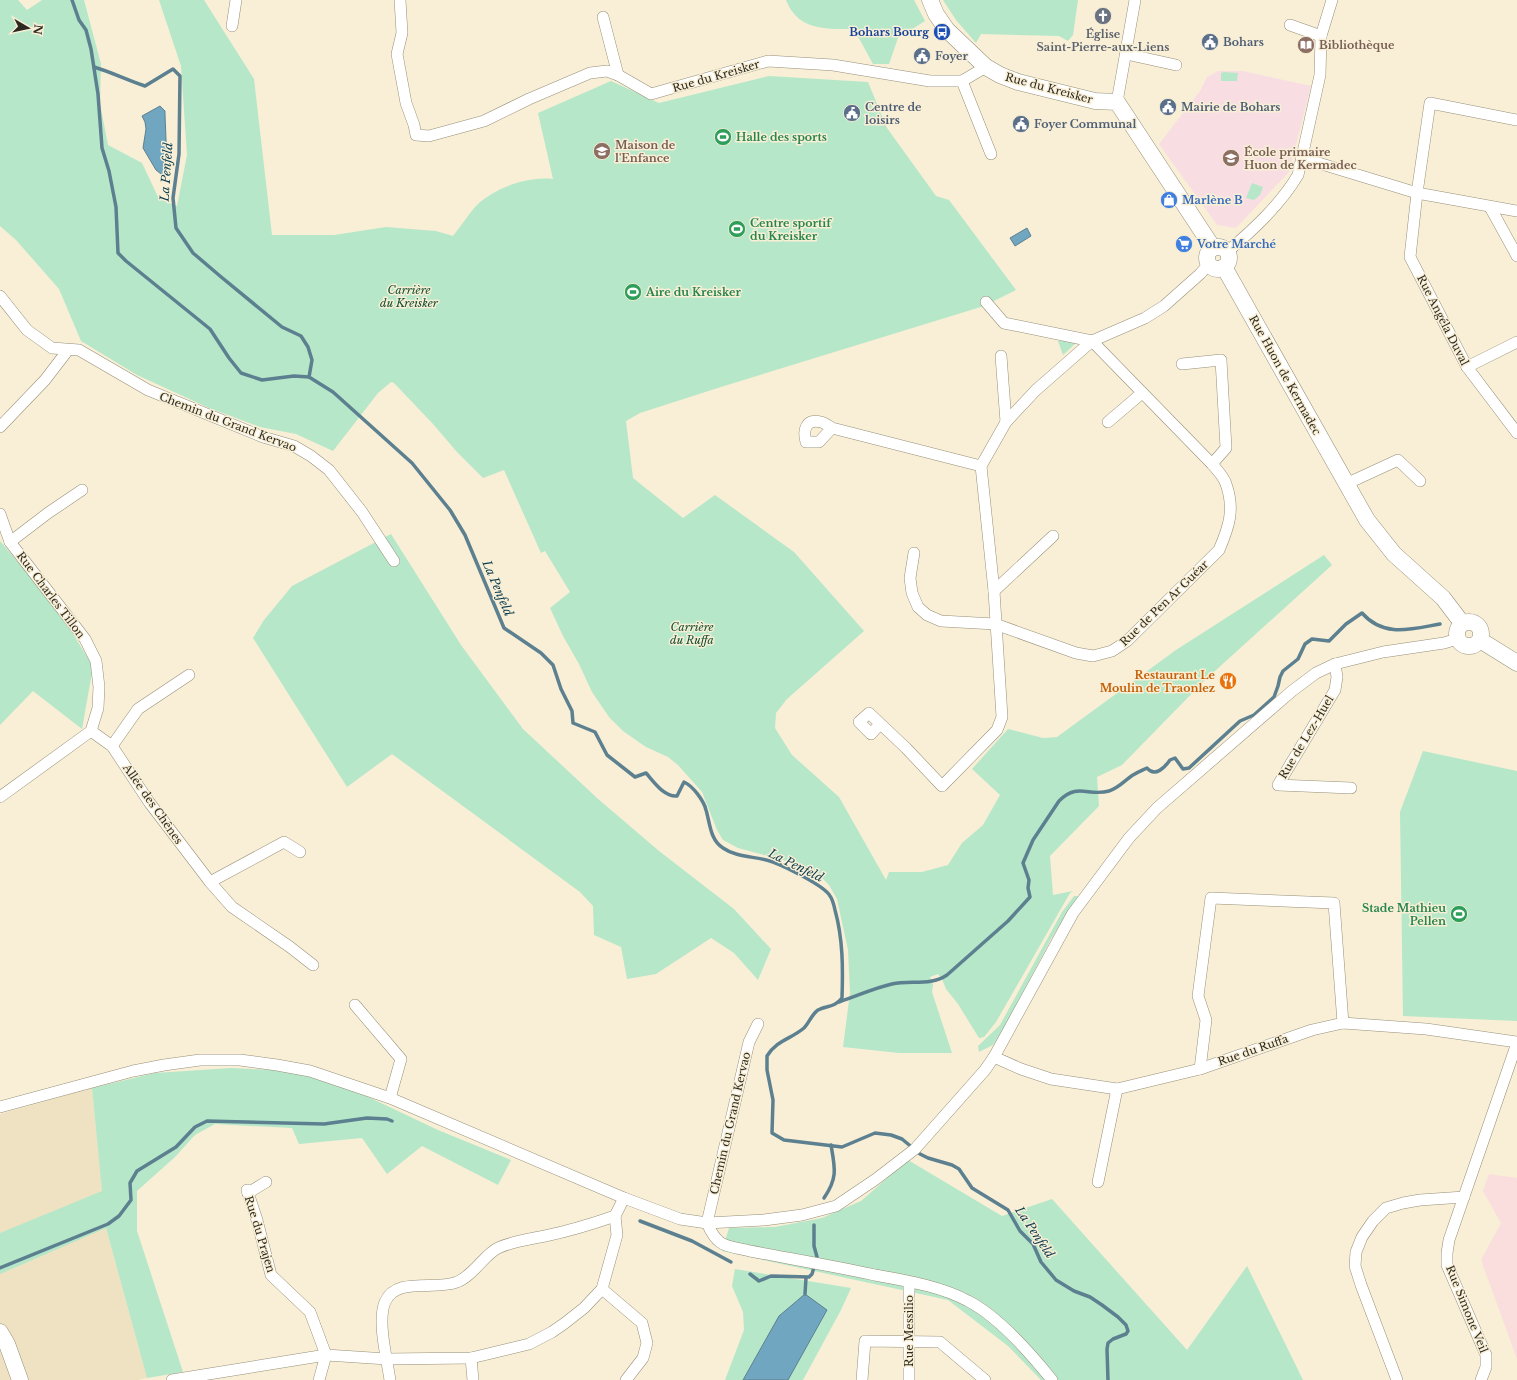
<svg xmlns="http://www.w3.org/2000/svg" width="1517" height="1380" font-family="'Libre Baskerville',serif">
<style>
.built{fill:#eee2c3}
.education{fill:#f8dee2}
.medical{fill:#f9dedd}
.green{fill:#b6e7c9}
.water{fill:#70a6c0;stroke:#5c8090}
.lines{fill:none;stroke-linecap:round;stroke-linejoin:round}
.stream{stroke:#5c8090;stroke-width:3.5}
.street-casing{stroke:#978f78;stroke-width:12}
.secondary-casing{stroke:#978f78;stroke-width:17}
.street{stroke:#fff;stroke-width:11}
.secondary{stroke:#fff;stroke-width:16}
.labels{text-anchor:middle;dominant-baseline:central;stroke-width:3;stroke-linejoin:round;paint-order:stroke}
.transit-label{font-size:11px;font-weight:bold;fill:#164399;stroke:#f8efd6;text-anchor:end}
.worship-label{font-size:11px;font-weight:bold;fill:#5b616d;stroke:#f8efd6}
.service-label{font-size:11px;font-weight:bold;fill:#4e5e75;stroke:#f8efd6;text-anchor:start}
.education-label{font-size:11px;font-weight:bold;fill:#785e54;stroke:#f8efd6;text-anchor:start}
.street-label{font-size:11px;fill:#2d2920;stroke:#f8efd6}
.leisure-label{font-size:11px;font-weight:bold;fill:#27864d;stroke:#f8efd6;text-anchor:start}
.shop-label{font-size:11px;font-weight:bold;fill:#366cbe;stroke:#f8efd6;text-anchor:start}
.park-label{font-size:11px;font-style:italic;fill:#0f4d30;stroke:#f8efd6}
.food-label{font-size:11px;font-weight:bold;fill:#c56008;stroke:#f8efd6;text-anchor:end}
.water-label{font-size:12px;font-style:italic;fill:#0a3b4e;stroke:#f8efd6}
</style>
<rect width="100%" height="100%" fill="#f8efd6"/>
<polygon class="built" points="92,1088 106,1228 147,1378 137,1380 0,1380 0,1114"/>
<polygon class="education" points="1218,71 1243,71 1311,86 1289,172 1236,228 1217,225 1159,144 1200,91 1207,77"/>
<polygon class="medical" points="1489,1174 1517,1178 1517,1359 1481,1260 1501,1223 1483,1191"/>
<g class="green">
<path d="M0,0H18L27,10L42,0H84L101,64L100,104L108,145L142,163L159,199L177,206L187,155L181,66L159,0H204L254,79L272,235H334L386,227L436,231L453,236C461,226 468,215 476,206C494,188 528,176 553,179L538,113L611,81L659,103L769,76L868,82L887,128L936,196L949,200L1016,290L984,306L724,386L640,413L626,421L633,478L683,518L715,495L794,552L864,631L787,699L776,713L775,728L792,755L839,797L886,880L889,872H922L948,865L962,843L983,825L1000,795L972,769L1008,729L1043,738L1057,737L1176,650L1324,555L1332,565L1205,680L1122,765L1097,777L1099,806L1050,856L1053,895L1073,891L1070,893L996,1022L984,1037L979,1038L958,1004L946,989L942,979L938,974L930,977L933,985L932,992L952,1053H899L843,1047L850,993L848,950L837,899L829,885L823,879L807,870L790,862L738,848L723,840L717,830L702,792L678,765L668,757L646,747L633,738L623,731L609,717L592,692L579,664L563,636L550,608L570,592L545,551L541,553L504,470L483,478L457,452L433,424L394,383L391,382L378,393L333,451L296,434L260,427L209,408L137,375L81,341L59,289L16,240L0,226Z"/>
<path d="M786,0H914L925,21L898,38L889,64H873L854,29C826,29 798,31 786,0Z"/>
<polygon points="943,0 1078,0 1073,35 1068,41 1059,36 981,34 976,43 956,20"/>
<polygon points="1224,72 1238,73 1237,81 1221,81 1221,73"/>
<polygon points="1252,183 1263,187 1260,195 1254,200 1246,198"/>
<polygon points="1058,341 1078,341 1063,355"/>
<polygon points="391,534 461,645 523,729 597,798 659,851 734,909 771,949 758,980 734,953 711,938 656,974 627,979 621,947 594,935 593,906 580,892 392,754 347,787 253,638 264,620 292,586"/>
<polygon points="0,541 60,612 93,667 82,729 33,691 0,725"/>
<polygon points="1423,751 1517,771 1517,1021 1403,1016 1400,812"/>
<polygon points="1074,896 1078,896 1051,939 1003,1030 993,1045 979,1052 978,1046 1000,1025 1062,912"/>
<polygon points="231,1068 272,1070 310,1076 364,1095 438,1130 511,1160 498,1185 422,1146 387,1174 362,1138 299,1144 292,1128 215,1124 195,1135 175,1157 137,1191 137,1231 183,1372 147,1378 106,1228 0,1274 0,1233 102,1191 92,1088 155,1073"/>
<polygon points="908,1160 1002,1216 1052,1199 1187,1350 1247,1266 1303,1380 1041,1380 1008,1346 948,1300 722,1251 729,1228 775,1227 822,1218 861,1201"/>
<polygon points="735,1269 851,1288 841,1310 803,1380 725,1380 744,1330 743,1312 732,1286"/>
</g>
<g class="water">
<polygon points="160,106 165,111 165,115 167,164 164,174 161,174 156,170 143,148 146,129 145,122 142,116"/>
<polygon points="1027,228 1031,236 1015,246 1010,238"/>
<polygon points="805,1294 827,1310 788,1380 743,1380 779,1316"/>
</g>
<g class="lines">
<g class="stream">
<path d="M72,0L79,20L86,30L91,49L98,94L102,148L109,171L116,207L118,253L126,261L210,329L229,358L241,373L262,380L294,376L309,377L333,392L412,463L450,510L465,535L504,628L541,653L553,665L561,689L572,711L573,723L595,732L607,755L635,777L646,773C654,782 664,797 677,796L684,782C693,786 704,801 706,810C710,823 710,840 723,848C737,858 757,856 773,862C784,866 825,886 830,896C833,900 834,906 835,910C843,939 843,968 842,998C834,1008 828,1005 818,1010C812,1014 809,1023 804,1028C791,1039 777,1040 767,1056V1070L773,1100L772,1133L784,1140L842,1147L875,1133L891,1135L902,1139L920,1154L928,1158L952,1165L959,1169L972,1188L1008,1210L1020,1231L1033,1244L1041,1262L1056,1280L1074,1291L1090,1297L1102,1305L1118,1317L1126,1325L1128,1331L1126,1334L1113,1339L1108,1343L1107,1349L1108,1380"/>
<path d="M94,67C111,72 127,80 145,86L173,69L180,76L179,154L173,198L176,228L193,253L220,276L282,327L301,336L308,347L312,360L309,377"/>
<path d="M839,1002C857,996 874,988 892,984C911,980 931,986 947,975L1008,921L1030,897L1028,888L1029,880L1023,863L1033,840L1059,801C1078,782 1088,797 1109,791C1119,788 1125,780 1133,775C1138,772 1143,770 1147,768C1155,778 1165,767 1170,760L1175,758L1183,769L1189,768L1240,721L1254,715L1274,697L1278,686L1280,677L1283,671L1298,659L1305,644L1312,639L1329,641L1346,624L1362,613C1384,638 1411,629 1440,624"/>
<path d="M824,1198C838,1178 835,1168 831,1145"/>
<polyline points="640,1221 692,1241 731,1262"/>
<polyline points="0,1268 108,1224 119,1216 131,1200 130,1183 137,1171 176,1147 195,1127 207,1121 324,1124 367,1118 387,1119 392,1121"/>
<polyline points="750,1274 759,1281 771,1276 809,1277 812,1274 817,1257 814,1246 814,1225"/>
<polyline points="805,1294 806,1278"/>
</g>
<defs>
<g id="street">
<polyline points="400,0 402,33 397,54 406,103 414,125 416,135 429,136 484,121 529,99 590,73 607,71 618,75 651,94 768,61 833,65 930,81 962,81 986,67"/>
<polyline points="603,17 618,75"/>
<polyline points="1290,25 1321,36"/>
<polyline points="232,26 236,0"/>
<polyline points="1126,54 1176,65"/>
<polyline points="962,81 991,154"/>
<polyline points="1117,102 1135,0"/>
<polyline points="1517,120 1430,103 1417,193 1410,257 1467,367 1517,433"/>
<polyline points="1302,158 1417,193 1517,211"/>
<polyline points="1490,207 1517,256"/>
<path d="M1227,252C1253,230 1280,205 1298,175L1320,75L1321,36L1332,0"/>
<polyline points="0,296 27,330 52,348 79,350 148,390 263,437 294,446 311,456 329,470 362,512 394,561"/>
<polyline points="1001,356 1006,422"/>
<polyline points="1182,364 1221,360 1226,448 1212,464"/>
<polyline points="1467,367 1517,342"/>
<polyline points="1108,422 1142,393"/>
<polyline points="0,427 45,380 68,350"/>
<path d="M832,428L819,442H806C803,431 805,418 821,422C825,423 829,426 832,428L981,466"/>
<polyline points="1346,484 1398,460 1420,481"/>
<polyline points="0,514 10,542 85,639 96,661 99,687 98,708 91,731 0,797"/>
<polyline points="10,542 48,513 82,490"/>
<path d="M914,553L910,578L912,593L918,607L927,615L941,621L995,624L1076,653L1093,656L1112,651L1127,641L1219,550C1229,527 1235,509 1226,484C1224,477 1217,470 1212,464L1092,341L1004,323L986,302"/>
<polyline points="994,591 1053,536"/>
<polyline points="1335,664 1337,677 1335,690 1278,785 1351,788"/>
<polyline points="880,724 871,734 859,722 869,713 906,748 942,786 997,730 1002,717 994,591 981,466 1006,422 1036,390 1092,341 1145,318 1164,306 1200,274 1209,264"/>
<polyline points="91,731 112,746 149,802 210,882 232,907 290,947 313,965"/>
<polyline points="112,746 138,709 189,675"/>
<polyline points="210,882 284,842 300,852"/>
<polyline points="355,1005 401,1059 390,1098"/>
<polyline points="994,1057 1021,1069 1051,1079 1117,1089 1200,1069 1312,1030 1343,1023 1426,1029 1517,1042"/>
<polyline points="1200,1069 1206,1020 1198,996 1211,898 1334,903 1343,1023"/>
<polyline points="0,1107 133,1071 164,1065 200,1060 240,1060 277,1065 310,1071 390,1098 624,1198 680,1219 707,1223 764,1220 802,1215 836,1206 876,1179 915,1149 985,1070 994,1057 1073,913 1129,838 1157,808 1292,691 1316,673 1335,664 1383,652 1444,643 1457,639"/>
<polyline points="1098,1182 1117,1089"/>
<polyline points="247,1190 257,1220 271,1275 310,1312 326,1355 319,1380"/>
<polyline points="248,1193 266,1182"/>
<path d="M707,1223C718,1248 725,1245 750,1251C792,1259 833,1266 875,1275C907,1281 940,1286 968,1301C998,1316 1031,1354 1052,1380"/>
<polyline points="707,1223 749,1042 758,1024"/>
<polyline points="909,1282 909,1380"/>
<polyline points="602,1289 642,1323 647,1343 643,1358 626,1380"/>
<polyline points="471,1358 473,1380"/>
<polyline points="172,1380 326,1355 387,1359 471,1358 529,1344 552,1332 565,1323 584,1308 602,1289 617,1235 615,1216"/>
<path d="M390,1380C387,1359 377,1321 385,1302C396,1276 435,1291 457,1282C473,1276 485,1254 498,1248C513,1241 530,1239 545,1236C569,1231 592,1224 615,1216L624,1198"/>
<polyline points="862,1380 865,1341 940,1342 985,1380"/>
<polyline points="1397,1380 1361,1285 1355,1266 1356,1252 1362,1237 1373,1221 1386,1208 1403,1203 1420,1200 1464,1197"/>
<polyline points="1481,1380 1486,1367 1486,1355 1447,1265 1447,1253 1449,1240 1517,1043"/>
</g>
<g id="secondary">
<polyline points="930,0 936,14 947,30 986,67 1000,75 1018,82 1095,101 1117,102 1213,248"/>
<circle cx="1218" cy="258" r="11"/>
<polyline points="1224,267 1367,520 1394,554 1443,598 1462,623"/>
<circle cx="1469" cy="634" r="12"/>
<polyline points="1480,640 1517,663"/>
<polyline points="0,1332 7,1344 20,1380"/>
</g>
</defs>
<use href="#street" class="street-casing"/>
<use href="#secondary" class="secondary-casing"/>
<use href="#street" class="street"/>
<use href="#secondary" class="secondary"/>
</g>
<defs>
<symbol id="church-disc" viewBox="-11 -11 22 22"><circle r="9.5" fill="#6b7280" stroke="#f8efd6"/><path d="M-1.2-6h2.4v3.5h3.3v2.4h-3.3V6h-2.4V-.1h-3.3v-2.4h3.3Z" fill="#fff"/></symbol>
<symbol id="bus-disc" viewBox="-11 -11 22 22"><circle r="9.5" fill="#1a4fb4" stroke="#f8efd6"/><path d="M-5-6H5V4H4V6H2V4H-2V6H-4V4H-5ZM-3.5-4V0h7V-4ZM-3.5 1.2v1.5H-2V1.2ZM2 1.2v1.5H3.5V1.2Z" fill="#fff"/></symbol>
<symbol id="civic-disc" viewBox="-11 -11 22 22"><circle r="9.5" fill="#5c6f8a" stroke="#f8efd6"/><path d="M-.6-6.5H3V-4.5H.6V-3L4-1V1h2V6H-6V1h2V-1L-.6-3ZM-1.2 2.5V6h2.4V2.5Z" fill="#fff"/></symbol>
<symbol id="library-disc" viewBox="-11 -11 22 22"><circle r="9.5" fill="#8d6e63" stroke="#f8efd6"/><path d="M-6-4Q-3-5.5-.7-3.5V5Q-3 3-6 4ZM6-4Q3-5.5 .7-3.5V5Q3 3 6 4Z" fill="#fff"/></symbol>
<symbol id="stadium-disc" viewBox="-11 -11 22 22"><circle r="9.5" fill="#2e9e5b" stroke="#f8efd6"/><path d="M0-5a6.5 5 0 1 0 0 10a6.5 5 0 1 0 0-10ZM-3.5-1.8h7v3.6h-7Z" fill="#fff"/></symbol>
<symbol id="school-disc" viewBox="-11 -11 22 22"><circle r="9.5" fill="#8d6e63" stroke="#f8efd6"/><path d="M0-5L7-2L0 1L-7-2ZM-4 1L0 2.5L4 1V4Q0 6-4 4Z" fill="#fff"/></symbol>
<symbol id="shop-disc" viewBox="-11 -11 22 22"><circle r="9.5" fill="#3f7fe0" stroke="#f8efd6"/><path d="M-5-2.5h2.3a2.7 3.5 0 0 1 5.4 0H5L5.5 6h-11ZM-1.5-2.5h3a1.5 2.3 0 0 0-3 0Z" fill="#fff"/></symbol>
<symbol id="supermarket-disc" viewBox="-11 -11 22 22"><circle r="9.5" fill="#3f7fe0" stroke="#f8efd6"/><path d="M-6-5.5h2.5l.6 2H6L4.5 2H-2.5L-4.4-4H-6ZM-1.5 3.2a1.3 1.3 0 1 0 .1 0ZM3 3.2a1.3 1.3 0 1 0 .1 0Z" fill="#fff"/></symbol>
<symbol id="restaurant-disc" viewBox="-11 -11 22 22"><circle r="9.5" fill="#e8710a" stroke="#f8efd6"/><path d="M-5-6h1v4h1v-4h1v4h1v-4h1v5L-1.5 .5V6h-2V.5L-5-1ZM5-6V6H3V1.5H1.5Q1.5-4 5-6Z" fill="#fff"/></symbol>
</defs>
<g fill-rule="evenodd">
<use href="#church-disc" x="1093" y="6" width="20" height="20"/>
<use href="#bus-disc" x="932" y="22" width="20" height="20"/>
<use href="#civic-disc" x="1200" y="32" width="20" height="20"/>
<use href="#library-disc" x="1296" y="35" width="20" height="20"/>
<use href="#civic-disc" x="912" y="46" width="20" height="20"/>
<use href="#civic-disc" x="1158" y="97" width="20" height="20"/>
<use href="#civic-disc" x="842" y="103" width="20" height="20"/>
<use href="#civic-disc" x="1011" y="114" width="20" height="20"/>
<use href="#stadium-disc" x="713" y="127" width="20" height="20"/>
<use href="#school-disc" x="592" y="141" width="20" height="20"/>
<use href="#school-disc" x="1221" y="148" width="20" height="20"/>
<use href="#shop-disc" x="1159" y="190" width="20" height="20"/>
<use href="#stadium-disc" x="727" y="219" width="20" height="20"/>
<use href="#supermarket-disc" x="1174" y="234" width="20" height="20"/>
<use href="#stadium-disc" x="623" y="282" width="20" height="20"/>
<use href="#restaurant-disc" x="1218" y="671" width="20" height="20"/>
<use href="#stadium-disc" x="1449" y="904" width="20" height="20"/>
</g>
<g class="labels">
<g class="transit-label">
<text x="929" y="32">Bohars Bourg</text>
</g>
<g class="worship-label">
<text x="1103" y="34">Église<tspan x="1103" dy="13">Saint-Pierre-aux-Liens</tspan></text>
</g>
<g class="service-label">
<text x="1223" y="42">Bohars</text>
<text x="935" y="56">Foyer</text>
<text x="865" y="107">Centre de<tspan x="865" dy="13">loisirs</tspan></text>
<text x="1181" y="107">Mairie de Bohars</text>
<text x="1034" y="124">Foyer Communal</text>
</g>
<g class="education-label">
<text x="1319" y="45">Bibliothèque</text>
<text x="615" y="145">Maison de<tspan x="615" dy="13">l'Enfance</tspan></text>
<text x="1244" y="152">École primaire<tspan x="1244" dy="13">Huon de Kermadec</tspan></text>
</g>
<g class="street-label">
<text transform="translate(716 76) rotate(-16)">Rue du Kreisker</text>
<text transform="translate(1049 88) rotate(15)">Rue du Kreisker</text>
<text transform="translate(1443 320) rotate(63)">Rue Angéla Duval</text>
<text transform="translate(1285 375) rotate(61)">Rue Huon de Kermadec</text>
<text transform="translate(228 422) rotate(21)">Chemin du Grand Kervao</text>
<text transform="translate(51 595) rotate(53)">Rue Charles Tillon</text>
<text transform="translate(1164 603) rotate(-44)">Rue de Pen Ar Guéar</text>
<text transform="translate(1306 737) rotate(-59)">Rue de Lez-Huel</text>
<text transform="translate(153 804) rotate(55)">Allée des Chênes</text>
<text transform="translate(1253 1050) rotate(-19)">Rue du Ruffa</text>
<text transform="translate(730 1123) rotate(-77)">Chemin du Grand Kervao</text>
<text transform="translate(260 1234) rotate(73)">Rue du Prajen</text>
<text transform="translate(1467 1309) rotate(68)">Rue Simone Veil</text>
<text transform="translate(909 1331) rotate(-90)">Rue Messilio</text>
</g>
<g class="leisure-label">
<text x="736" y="137">Halle des sports</text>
<text x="750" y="223">Centre sportif<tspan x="750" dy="13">du Kreisker</tspan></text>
<text x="646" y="292">Aire du Kreisker</text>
<text x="1446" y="908" text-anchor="end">Stade Mathieu<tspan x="1446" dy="13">Pellen</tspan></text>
</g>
<g class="shop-label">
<text x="1182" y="200">Marlène B</text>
<text x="1197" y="244">Votre Marché</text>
</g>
<g class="park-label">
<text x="409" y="290">Carrière<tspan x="409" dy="13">du Kreisker</tspan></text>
<text x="692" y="627">Carrière<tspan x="692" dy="13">du Ruffa</tspan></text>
</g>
<g class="food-label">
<text x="1215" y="675">Restaurant Le<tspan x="1215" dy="13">Moulin de Traonlez</tspan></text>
</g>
<g class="water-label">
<text transform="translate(166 172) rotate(-86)">La Penfeld</text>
<text transform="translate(498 588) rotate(67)">La Penfeld</text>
<text transform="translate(796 865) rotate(26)">La Penfeld</text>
<text transform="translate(1035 1232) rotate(56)">La Penfeld</text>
</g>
</g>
<g transform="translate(28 28) rotate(99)" stroke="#f8efd6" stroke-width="3" paint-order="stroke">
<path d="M0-3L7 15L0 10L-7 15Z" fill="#2d2920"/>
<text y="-6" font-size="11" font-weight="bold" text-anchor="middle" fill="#2d2920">N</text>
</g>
</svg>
